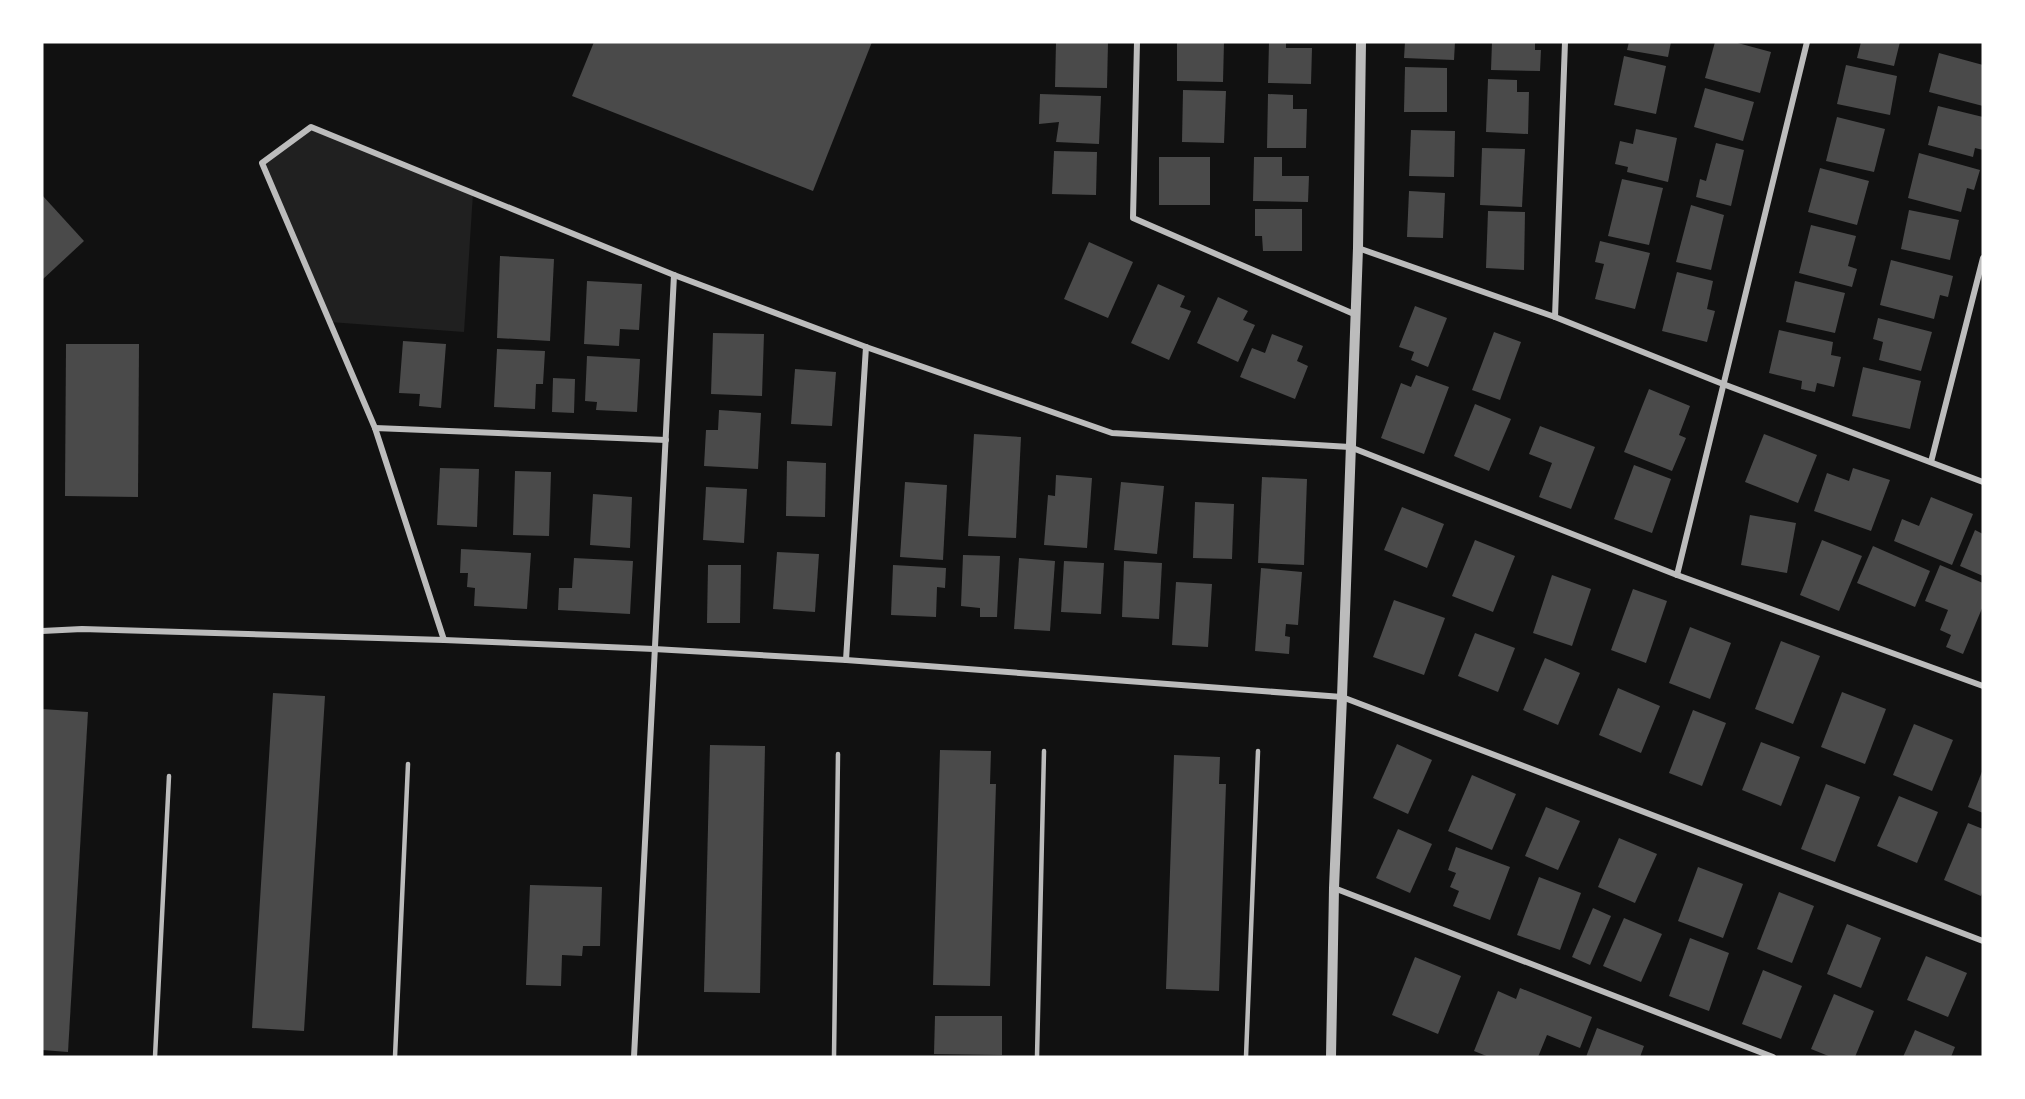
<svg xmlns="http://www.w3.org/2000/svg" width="2025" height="1099" font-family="Cabin,sans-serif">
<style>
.green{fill:#202020}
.building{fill:#4a4a4a}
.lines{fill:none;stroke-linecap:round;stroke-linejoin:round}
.service{stroke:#bcbcbc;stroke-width:4.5}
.minor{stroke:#bcbcbc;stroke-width:6}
.tertiary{stroke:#bcbcbc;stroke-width:10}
</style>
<rect width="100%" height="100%" fill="#111"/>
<polygon class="green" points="311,127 473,193 464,332 330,322 262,163"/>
<g class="building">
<polygon points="594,42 872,42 813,191 572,96"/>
<polygon points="1056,42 1108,42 1107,88 1055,87"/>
<polygon points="1177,42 1224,42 1223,82 1177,81"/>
<polygon points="1269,42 1286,42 1286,48 1312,48 1311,84 1268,83"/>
<polygon points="1405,42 1455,42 1454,60 1404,58"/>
<polygon points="1492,42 1535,42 1535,50 1541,50 1540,71 1491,70"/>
<polygon points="1629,42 1671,42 1668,57 1627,50"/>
<polygon points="1715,42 1734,42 1771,52 1760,93 1705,78"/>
<polygon points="1861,42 1900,42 1894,66 1857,58"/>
<polygon points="1939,53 1983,65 1983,106 1929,92"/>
<polygon points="1624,56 1666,66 1656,114 1614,105"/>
<polygon points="1846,65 1897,76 1890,115 1837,104"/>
<polygon points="1405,67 1447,68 1447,112 1404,112"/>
<polygon points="1488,79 1517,80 1517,92 1529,92 1528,134 1486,132"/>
<polygon points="1705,88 1754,102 1743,141 1694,127"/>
<polygon points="1183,90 1226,91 1224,143 1182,142"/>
<polygon points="1040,94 1101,96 1099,144 1056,142 1059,122 1039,124"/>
<polygon points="1268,94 1293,95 1293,109 1307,109 1306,148 1267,148"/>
<polygon points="1938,106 1983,117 1983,150 1975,148 1973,157 1928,145"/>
<polygon points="1837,117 1885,129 1874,172 1826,161"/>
<polygon points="1636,129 1677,138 1668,182 1627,172 1628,167 1615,164 1620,141 1633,144"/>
<polygon points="1411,130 1455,131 1454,177 1409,176"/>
<polygon points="1716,143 1744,150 1731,206 1696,197 1700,179 1706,181"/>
<polygon points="1482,148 1525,149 1522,207 1480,205"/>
<polygon points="1054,151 1097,152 1096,195 1052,194"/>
<polygon points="1919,153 1980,170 1974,190 1967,188 1961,212 1908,198"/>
<rect x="1159" y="157" width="51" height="48"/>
<polygon points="1254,157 1282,157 1282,176 1309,176 1308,202 1253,201"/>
<polygon points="1820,168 1869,181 1857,225 1808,212"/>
<polygon points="1622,179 1663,188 1649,245 1608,236"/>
<polygon points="1409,191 1445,193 1443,238 1407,237"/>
<polygon points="42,195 84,241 42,280"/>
<polygon points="1691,205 1724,215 1711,270 1676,262"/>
<polygon points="1255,209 1302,209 1302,251 1263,251 1262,236 1255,236"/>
<polygon points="1909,210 1959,220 1950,260 1901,249"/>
<polygon points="1488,211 1525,212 1524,270 1486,268"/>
<polygon points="1811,225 1856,236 1848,266 1857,269 1852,287 1799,273"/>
<polygon points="1600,241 1650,253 1635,309 1595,299 1604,264 1595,262"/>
<polygon points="1089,242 1133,262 1108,318 1064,299"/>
<polygon points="500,256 554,259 550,341 497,338"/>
<polygon points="1891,260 1953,276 1948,297 1940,295 1934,319 1880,305"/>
<polygon points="1677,272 1713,281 1707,309 1715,311 1707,342 1662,331"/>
<polygon points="587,281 642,284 639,330 620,329 619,346 584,344"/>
<polygon points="1795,281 1845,293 1835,333 1786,322"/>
<polygon points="1158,284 1185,296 1180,307 1191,311 1169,360 1131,343"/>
<polygon points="1218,297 1248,311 1243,320 1255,325 1238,362 1197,343"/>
<polygon points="1415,306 1447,318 1428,367 1411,360 1414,352 1399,347"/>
<polygon points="1878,318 1932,332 1921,371 1879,360 1883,342 1873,339"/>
<polygon points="1779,330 1833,342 1831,355 1841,357 1834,387 1817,383 1815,392 1801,389 1802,381 1769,373"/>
<polygon points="1494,332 1521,342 1500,400 1472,390"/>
<polygon points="713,333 764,334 762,396 711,394"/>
<polygon points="1272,334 1303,346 1297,361 1308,366 1295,399 1240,377 1252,348 1265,353"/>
<polygon points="403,341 446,344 441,408 419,406 420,394 399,393"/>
<polygon points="66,344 139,344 138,497 65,496"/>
<polygon points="497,349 545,351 543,384 536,384 535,409 494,407"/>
<polygon points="587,356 640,359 637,412 596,410 597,402 585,401"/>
<polygon points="1863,367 1921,381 1910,429 1852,416"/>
<polygon points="795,369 836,372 832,426 791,424"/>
<polygon points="1416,375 1449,387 1424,454 1381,438 1401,383 1411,387"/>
<polygon points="553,378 575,379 574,413 552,412"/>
<polygon points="1649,389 1690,406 1679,435 1686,438 1672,471 1624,452"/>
<polygon points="1475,404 1511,419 1489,471 1454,456"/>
<polygon points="719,410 761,413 758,469 704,466 706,430 718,430"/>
<polygon points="1540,426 1595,447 1571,509 1539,497 1552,463 1529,454"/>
<polygon points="974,434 1021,437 1016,538 968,536"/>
<polygon points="1764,434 1817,455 1798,503 1745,482"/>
<polygon points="787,461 826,463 825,517 786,516"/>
<polygon points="1634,465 1671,479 1652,533 1614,519"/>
<polygon points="440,468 479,469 477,527 437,525"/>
<polygon points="1853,468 1890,480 1871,531 1814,511 1827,473 1849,481"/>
<polygon points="515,471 551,472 549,536 513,535"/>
<polygon points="1056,475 1092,478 1087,548 1044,545 1048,495 1055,496"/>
<polygon points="1262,477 1307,479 1304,565 1258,563"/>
<polygon points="905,482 947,485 943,560 900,557"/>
<polygon points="1121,482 1164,486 1157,554 1114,550"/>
<polygon points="706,487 747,489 744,543 703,540"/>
<polygon points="593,494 632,497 630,548 590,545"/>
<polygon points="1931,497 1973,514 1952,565 1894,541 1902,519 1919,526"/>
<polygon points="1195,502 1234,504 1232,559 1193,558"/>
<polygon points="1402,507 1444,524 1427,568 1384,550"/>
<polygon points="1750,515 1796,523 1787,573 1741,565"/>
<polygon points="1975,530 1983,534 1983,576 1960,566"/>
<polygon points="1475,540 1515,556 1493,612 1452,596"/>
<polygon points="1822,540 1862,556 1839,611 1800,595"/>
<polygon points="1873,546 1930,571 1915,607 1857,583"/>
<polygon points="461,549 531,553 527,609 474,606 475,588 467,587 468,573 460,573"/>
<polygon points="777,552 819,554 815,612 773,609"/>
<polygon points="963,555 1000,556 997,617 980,617 980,608 961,606"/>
<polygon points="574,558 633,561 630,614 558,610 559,588 572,588"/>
<polygon points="1019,558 1055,561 1050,631 1014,629"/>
<polygon points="1064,561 1104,563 1101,614 1061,612"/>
<polygon points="1124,561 1162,563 1159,619 1122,617"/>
<polygon points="708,565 741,565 740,623 707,623"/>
<polygon points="893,565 946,568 945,588 937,587 936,617 891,615"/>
<polygon points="1940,565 1983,583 1983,606 1963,654 1946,647 1951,635 1940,630 1948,610 1925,601"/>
<polygon points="1261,568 1302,572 1298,625 1286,624 1285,636 1290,637 1289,654 1255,651"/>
<polygon points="1552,575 1591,589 1572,646 1533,633"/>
<polygon points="1176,582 1212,584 1208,647 1172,645"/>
<polygon points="1633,589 1667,601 1646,663 1611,650"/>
<polygon points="1394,600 1445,618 1424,675 1373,657"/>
<polygon points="1690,627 1731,643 1710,699 1669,683"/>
<polygon points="1475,633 1515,648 1498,692 1458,676"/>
<polygon points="1781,641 1820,656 1793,724 1755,709"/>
<polygon points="1545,658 1580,673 1558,725 1523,710"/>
<polygon points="1618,688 1660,706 1641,753 1599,735"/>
<polygon points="1842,692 1886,709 1865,764 1821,747"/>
<polygon points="273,693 325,696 304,1031 252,1028"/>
<polygon points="42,709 88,712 68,1052 42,1050"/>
<polygon points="1693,710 1726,723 1702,786 1669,773"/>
<polygon points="1914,724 1953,740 1932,791 1893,775"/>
<polygon points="1761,742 1800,757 1781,806 1742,790"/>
<polygon points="1397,744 1432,760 1408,814 1373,798"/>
<polygon points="710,745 765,746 760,993 704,992"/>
<polygon points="940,750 991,751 990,784 996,784 990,986 933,985"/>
<polygon points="1174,755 1220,757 1219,784 1226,784 1219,991 1166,989"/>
<polygon points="1983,769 1983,813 1968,807"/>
<polygon points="1472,775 1516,794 1492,850 1448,831"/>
<polygon points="1826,784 1860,797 1835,862 1801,849"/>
<polygon points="1899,796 1938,812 1917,863 1877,846"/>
<polygon points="1546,807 1580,821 1558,870 1525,856"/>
<polygon points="1968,823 1983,829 1983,890 1981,896 1944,880"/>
<polygon points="1398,829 1432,844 1410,893 1376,878"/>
<polygon points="1619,838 1657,854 1635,903 1598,887"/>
<polygon points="1456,847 1510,867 1490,920 1453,906 1459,891 1450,887 1456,873 1448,870"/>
<polygon points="1698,867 1743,884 1723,938 1678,921"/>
<polygon points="1539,877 1581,893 1560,950 1517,935"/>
<polygon points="530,885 602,887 600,946 583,946 582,956 562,955 561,986 526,985"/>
<polygon points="1779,892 1814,906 1792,963 1757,949"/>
<polygon points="1593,908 1611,916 1590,965 1572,957"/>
<polygon points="1624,918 1662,934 1641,982 1603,966"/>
<polygon points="1847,924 1881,938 1861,988 1827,974"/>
<polygon points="1690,938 1729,953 1709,1011 1669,996"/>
<polygon points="1926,956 1967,973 1948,1017 1907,1000"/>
<polygon points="1415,957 1461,976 1438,1034 1392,1015"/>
<polygon points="1763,970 1802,986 1781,1039 1742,1024"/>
<polygon points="1520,988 1592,1017 1580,1048 1547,1035 1538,1057 1489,1057 1474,1051 1498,991 1516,999"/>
<polygon points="1834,994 1874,1011 1855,1057 1831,1057 1811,1049"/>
<polygon points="935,1016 1002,1016 1002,1055 934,1054"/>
<polygon points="1597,1028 1644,1046 1640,1057 1586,1057"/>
<polygon points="1915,1030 1955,1047 1951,1057 1903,1057"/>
</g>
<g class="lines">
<g class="service">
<polyline points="155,1057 169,776"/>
<polyline points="395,1057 408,764"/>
<polyline points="834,1057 838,754"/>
<polyline points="1037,1057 1044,751"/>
<polyline points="1246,1057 1258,751"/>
</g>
<g class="minor">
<polyline points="1137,42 1133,218 1354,314"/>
<polyline points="1358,248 1555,317 1723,384 1983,482"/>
<polyline points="1555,317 1565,42"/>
<polyline points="375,428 666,440"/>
<polyline points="1931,462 1983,258"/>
<polyline points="1677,575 1807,42"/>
<polyline points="42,631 82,629 444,640 654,649 846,660 1342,697 1983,941"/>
<polyline points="444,640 375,428 262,163 311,127 674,275 866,347 1112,433 1350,447 1677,575 1983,686"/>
<polyline points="846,660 866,347"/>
<polyline points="1334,888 1773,1057"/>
<polyline points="634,1057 674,275"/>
</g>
<polyline class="tertiary" points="1331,1057 1334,888 1342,697 1358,248 1361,42"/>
</g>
<rect width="2025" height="1099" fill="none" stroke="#ffffff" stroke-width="87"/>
</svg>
